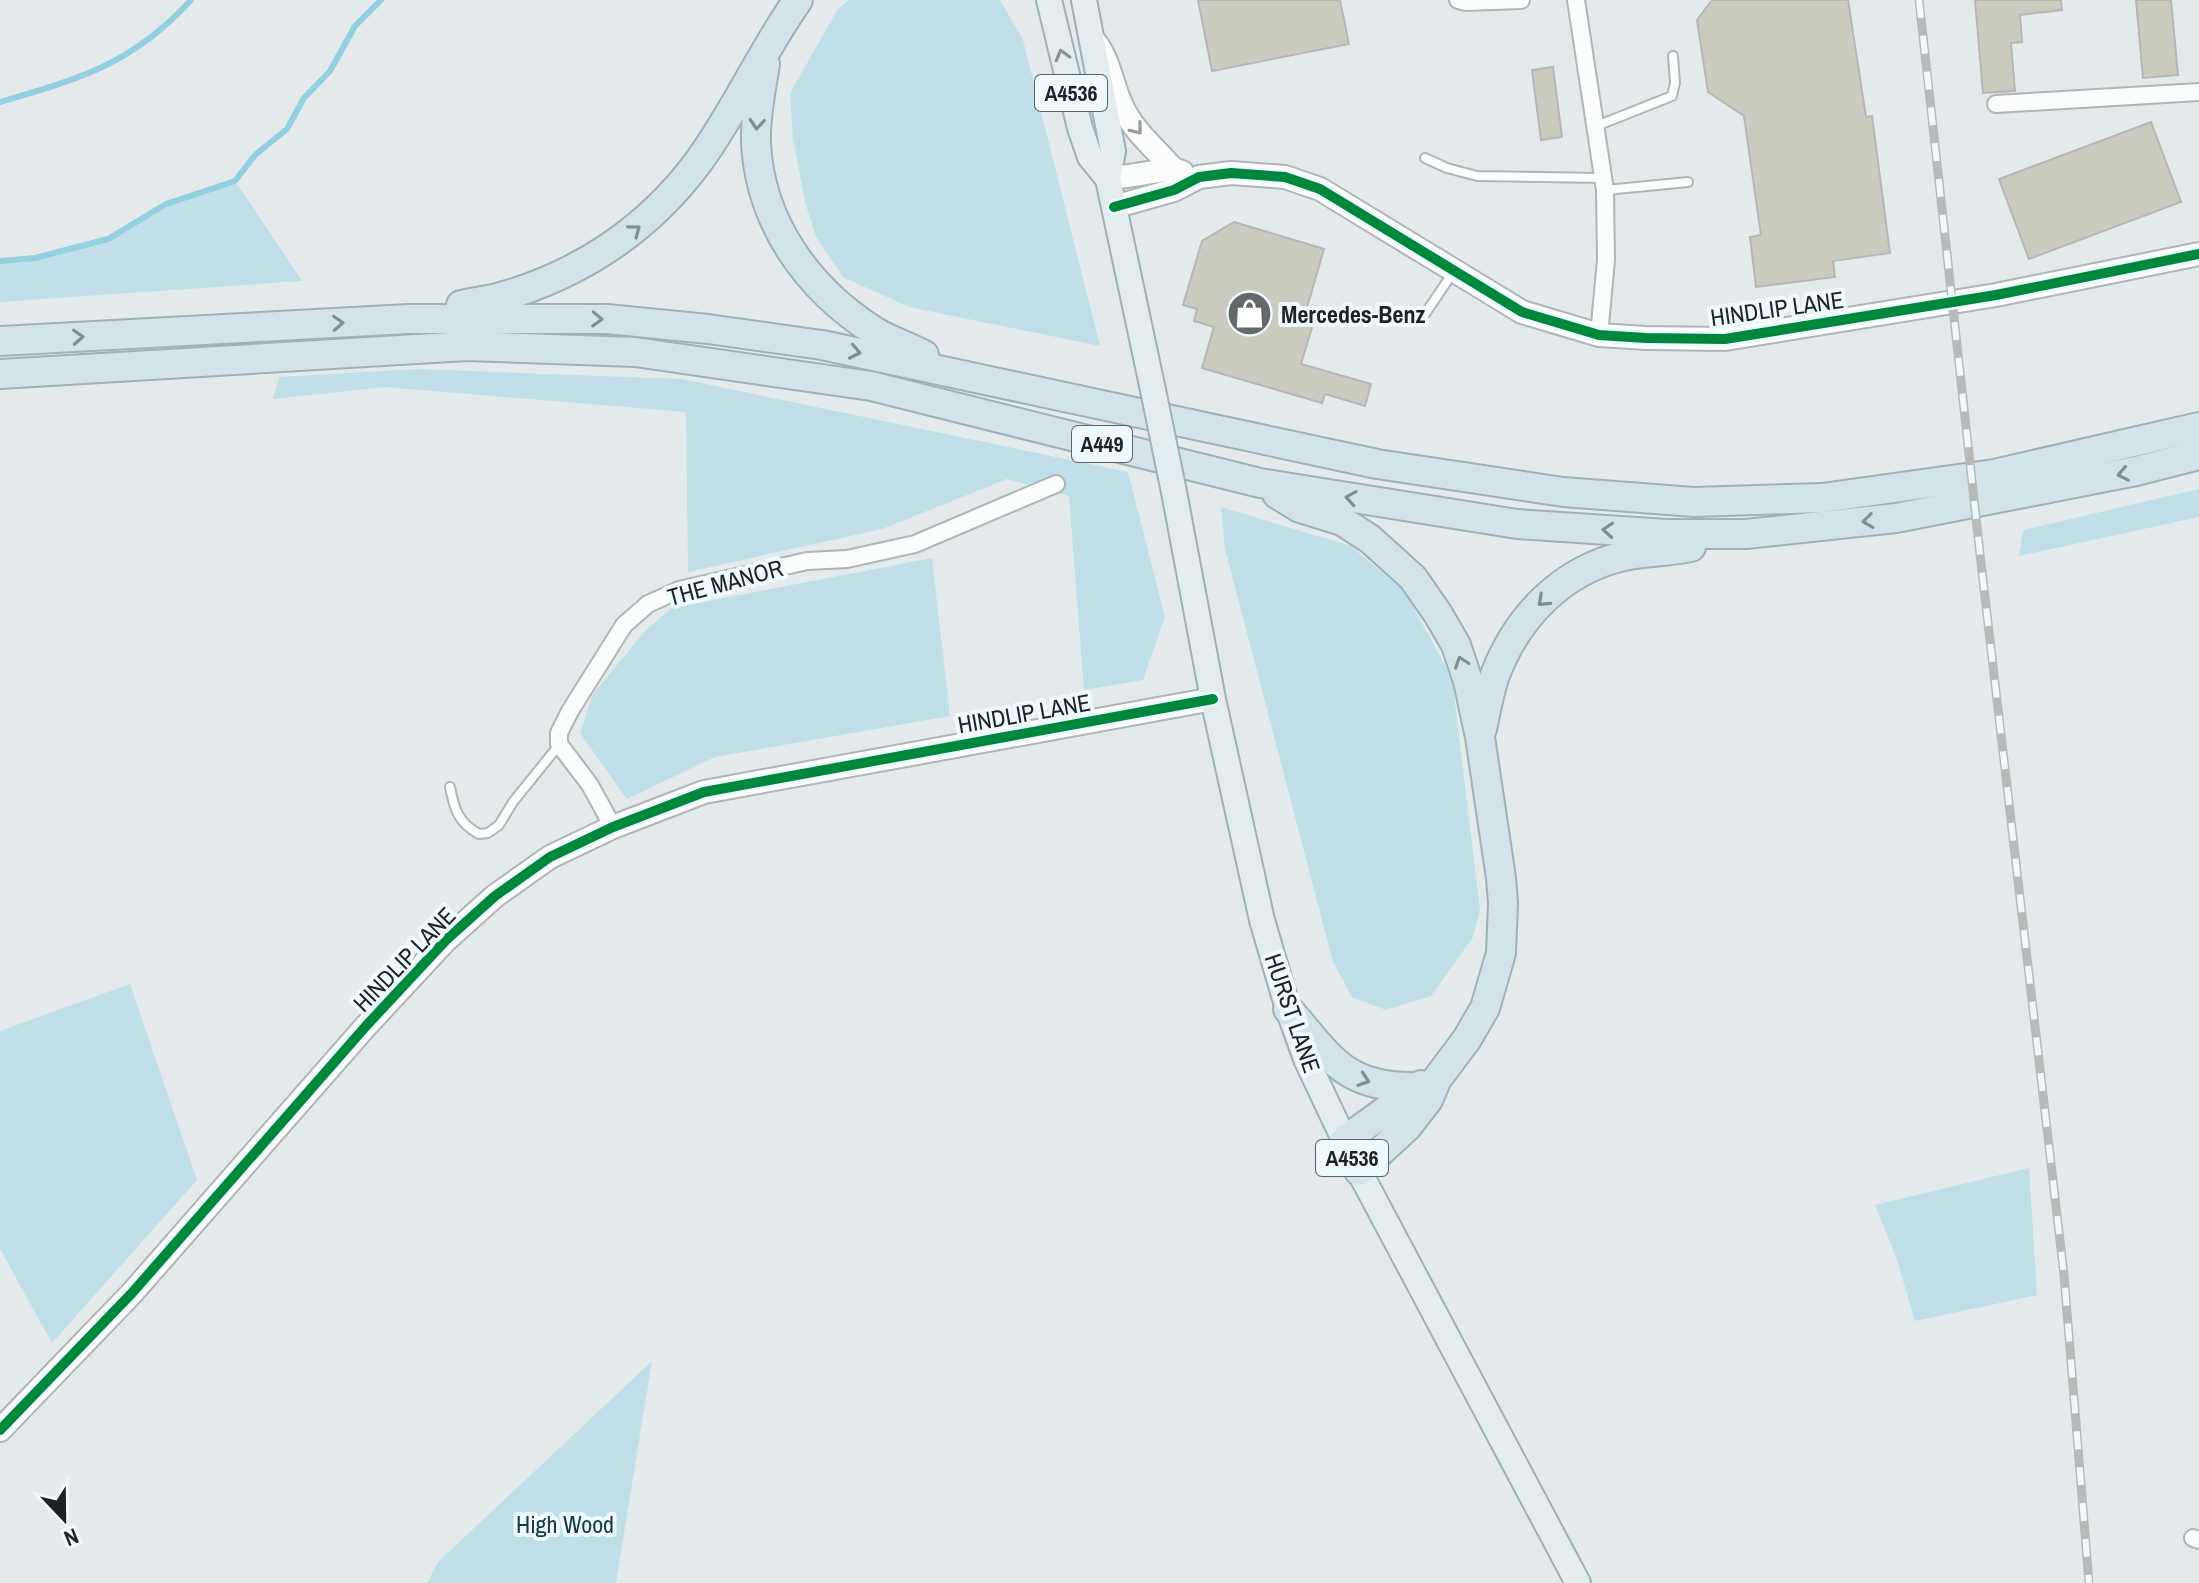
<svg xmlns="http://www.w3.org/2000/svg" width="2199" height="1583" font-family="'Archivo Narrow',sans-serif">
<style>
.green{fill:#c0dfe9}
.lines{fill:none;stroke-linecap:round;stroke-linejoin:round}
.stream{stroke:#94cfdf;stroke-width:6}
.building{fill:#cbcabe;stroke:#b5b7b6;stroke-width:2}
.lane-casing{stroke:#b0b5b6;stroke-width:12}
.street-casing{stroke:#b0b5b6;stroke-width:20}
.secondary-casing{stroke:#b0b5b6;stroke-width:26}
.primary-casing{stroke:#9eb1b7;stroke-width:28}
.highway-casing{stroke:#9eb1b7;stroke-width:32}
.lane{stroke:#fbfcfc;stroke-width:8}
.street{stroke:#fbfcfc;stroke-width:16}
.secondary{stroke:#fbfcfc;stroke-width:22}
.primary{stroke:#e3edef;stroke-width:24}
.highway{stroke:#d3e4e9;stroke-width:28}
.rail-casing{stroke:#b8baba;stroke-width:9}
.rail{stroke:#edf9fd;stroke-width:6;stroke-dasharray:18;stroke-linecap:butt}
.primary-bridge-casing{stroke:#9eb1b7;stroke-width:28;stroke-linecap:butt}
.primary-bridge{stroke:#e3edef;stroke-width:24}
.cycleway-casing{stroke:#edf9fd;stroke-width:15}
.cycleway{stroke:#00873e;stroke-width:10}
.oneway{stroke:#8a9294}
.oneway2{stroke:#828d90}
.oneway3{stroke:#989a9b}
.labels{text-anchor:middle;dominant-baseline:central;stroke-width:8;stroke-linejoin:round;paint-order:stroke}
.shield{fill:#edf9fd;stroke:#5c6265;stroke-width:2}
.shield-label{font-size:22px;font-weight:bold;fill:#1e2224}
.street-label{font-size:24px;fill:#1e2224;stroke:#edf9fd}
.poi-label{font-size:24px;font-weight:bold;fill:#1e2224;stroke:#edf9fd;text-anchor:start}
.park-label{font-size:24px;fill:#133a44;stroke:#edf9fd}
</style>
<rect width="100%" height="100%" fill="#e4eaec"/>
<g class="green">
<polygon points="849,0 1000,0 1023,40 1100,346 909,307 843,277 816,237 805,202 793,139 790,93 838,9"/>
<polygon points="235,181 302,281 0,302 0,261 35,258 108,239 166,204"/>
<polygon points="418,369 682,379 1128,472 1165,617 1143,680 1084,690 1069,496 1007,479 882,529 688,572 686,412 385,387 273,399 279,377"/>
<polygon points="2199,489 2199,517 2019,556 2023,530"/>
<polygon points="1221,507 1351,546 1405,592 1452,678 1480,910 1473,937 1431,996 1386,1010 1352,997 1333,962 1225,549"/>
<polygon points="932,558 950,716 715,757 627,799 580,733 593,694 645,631 672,608"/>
<polygon points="130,984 197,1180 52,1343 0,1249 0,1031"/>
<polygon points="2029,1168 2037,1295 1915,1321 1896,1257 1875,1205"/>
<polygon points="652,1361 616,1583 427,1583 438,1562"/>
</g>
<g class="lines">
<g class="stream">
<path d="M0,102C79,79 133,64 191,0"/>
<polyline points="0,261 35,258 108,239 166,204 235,181 255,155 287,129 304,98 330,71 355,26 381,0"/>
</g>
</g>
<g class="building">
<polygon points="1198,0 1340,0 1349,44 1212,71"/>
<polygon points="1712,0 1848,0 1866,117 1872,116 1890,253 1833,261 1835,277 1756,287 1750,237 1761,235 1744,116 1708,92 1697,20"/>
<polygon points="1975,0 2061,0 2062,10 2020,15 2022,42 2011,43 2015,91 1983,93"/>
<polygon points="2136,0 2171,0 2178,75 2143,78"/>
<polygon points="1553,67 1562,137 1541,140 1532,70"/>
<polygon points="2151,122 2181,202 2029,259 1999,179"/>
<polygon points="1234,222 1324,249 1304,318 1314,321 1301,364 1371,384 1365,406 1325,394 1322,403 1202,368 1214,327 1194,321 1197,309 1183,305 1202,241"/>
</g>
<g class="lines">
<defs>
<g id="lane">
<polyline points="1594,127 1672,96 1675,83 1673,56"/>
<polyline points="1425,158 1447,168 1477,176 1603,178"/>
<polyline points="1606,190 1688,182"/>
<polyline points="1423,317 1452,274"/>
<path d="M450,787C454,808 458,823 479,834L488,833L499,825L513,802L559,745"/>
</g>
<g id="street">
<polyline points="1458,0 1466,2 1521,0"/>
<polyline points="1576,0 1605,190 1606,260 1599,335"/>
<polyline points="1996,104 2199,92"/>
<polyline points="613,827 590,785 559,744 559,733 570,711 624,625 648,604 679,590 807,561 847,559 915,544 1056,484"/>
<polyline points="2193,1538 2199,1540"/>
</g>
<g id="secondary">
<path d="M1096,43C1110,62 1112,85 1122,106C1133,131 1156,149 1173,169"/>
<polyline points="1108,179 1173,169 1182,172"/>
<polyline points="1114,207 1174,190 1199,177 1231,173 1285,177 1320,189 1522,312 1599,335 1646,338 1725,339 1996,295 2199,254"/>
<polyline points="0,1430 132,1293 366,1026 446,940 495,896 550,857 613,827 704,792 1213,699"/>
</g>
<g id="primary">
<polyline points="1049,0 1080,128 1090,157 1108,179"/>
<polyline points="1084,0 1113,151 1108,179 1153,390"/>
<polyline points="1174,492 1213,699 1262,920 1288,1009 1306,1059 1359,1171 1578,1583"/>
</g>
<g id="highway">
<path d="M765,64C761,90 755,116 756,143C760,223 808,289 874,331C890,341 908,346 924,355"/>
<path d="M461,305C473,302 485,301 497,298C579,276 649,229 699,161C736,110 762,51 798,0"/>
<polyline points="0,341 408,319 607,319 708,329 822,345 1377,464 1563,492 1694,502 1822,498 1994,474 2199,427"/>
<polyline points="0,374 467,346 635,352 871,386 1260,483 1517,524 1667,534 1746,534 1896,518 2136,471 2199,455"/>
<polyline points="1277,494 1300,508 1342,521 1370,539 1413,578 1438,614 1456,645 1468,681 1480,737 1501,878 1503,903 1501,953 1485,1008 1467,1039 1437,1079 1428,1100 1407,1127 1359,1171"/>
<path d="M1482,729C1486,711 1489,692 1495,675C1517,617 1562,570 1624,556C1646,551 1669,552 1691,547"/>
<path d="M1288,1009C1331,1058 1344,1088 1415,1087"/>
<polyline points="1344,1141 1421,1085"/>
</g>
</defs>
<use href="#lane" class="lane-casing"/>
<use href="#street" class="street-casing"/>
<use href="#secondary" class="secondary-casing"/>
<use href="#primary" class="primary-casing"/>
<use href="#highway" class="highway-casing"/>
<use href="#lane" class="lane"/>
<use href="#street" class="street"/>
<use href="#secondary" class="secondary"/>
<use href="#primary" class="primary"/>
<use href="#highway" class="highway"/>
<defs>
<polyline id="rail" points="1919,0 1981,563 2064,1275 2089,1583"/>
</defs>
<use href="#rail" class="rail-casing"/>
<use href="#rail" class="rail"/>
<defs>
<polyline id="primary-bridge" points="1153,390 1174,492"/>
</defs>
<use href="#primary-bridge" class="primary-bridge-casing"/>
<use href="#primary-bridge" class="primary-bridge"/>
<defs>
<g id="cycleway">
<polyline points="1114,207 1174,190 1199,177 1231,173 1285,177 1320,189 1522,312 1599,335 1646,338 1725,339 1996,295 2199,254"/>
<polyline points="0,1430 132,1293 366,1026 446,940 495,896 550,857 613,827 704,792 1213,699"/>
</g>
</defs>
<use href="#cycleway" class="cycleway-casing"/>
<use href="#cycleway" class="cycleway"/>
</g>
<defs><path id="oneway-chevron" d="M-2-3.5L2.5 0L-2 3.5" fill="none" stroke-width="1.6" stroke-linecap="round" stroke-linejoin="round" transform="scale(2)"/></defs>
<use class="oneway" href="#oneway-chevron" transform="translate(1062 55) rotate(-105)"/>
<g class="oneway2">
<use href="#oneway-chevron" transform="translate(757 124) rotate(94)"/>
<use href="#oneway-chevron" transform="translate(635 230) rotate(-37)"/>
<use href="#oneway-chevron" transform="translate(597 319) rotate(2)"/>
<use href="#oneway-chevron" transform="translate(338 323) rotate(-3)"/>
<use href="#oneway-chevron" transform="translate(78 337) rotate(-3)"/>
<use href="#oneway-chevron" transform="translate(855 352) rotate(12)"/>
<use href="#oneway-chevron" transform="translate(2123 474) rotate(169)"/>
<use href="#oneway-chevron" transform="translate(1351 498) rotate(-171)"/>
<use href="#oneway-chevron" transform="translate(1868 521) rotate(173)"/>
<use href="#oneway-chevron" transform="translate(1608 530) rotate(-176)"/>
<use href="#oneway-chevron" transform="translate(1543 601) rotate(137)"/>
<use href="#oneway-chevron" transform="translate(1461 662) rotate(-109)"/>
<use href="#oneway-chevron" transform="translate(1364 1080) rotate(19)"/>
</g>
<use class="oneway3" href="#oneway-chevron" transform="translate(1137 129) rotate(51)"/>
<defs>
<symbol id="shop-disc" viewBox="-11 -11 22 22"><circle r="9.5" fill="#63686a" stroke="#edf9fd"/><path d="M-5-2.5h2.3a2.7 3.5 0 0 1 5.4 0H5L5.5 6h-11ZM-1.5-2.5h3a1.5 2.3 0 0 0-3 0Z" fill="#fff"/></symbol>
</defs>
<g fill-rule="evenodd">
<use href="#shop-disc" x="1224" y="288" width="51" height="51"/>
</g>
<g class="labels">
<g class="shield">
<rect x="1035" y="75" width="72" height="36" rx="6"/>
<rect x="1072" y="426" width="60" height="36" rx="6"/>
<rect x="1316" y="1140" width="72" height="36" rx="6"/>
</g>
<g class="shield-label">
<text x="1071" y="93">A4536</text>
<text x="1102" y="444">A449</text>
<text x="1352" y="1158">A4536</text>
</g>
<g class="street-label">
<text transform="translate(1777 308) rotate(-8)">HINDLIP LANE</text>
<text transform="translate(725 582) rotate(-15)">THE MANOR</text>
<text transform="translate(1024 713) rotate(-10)">HINDLIP LANE</text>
<text transform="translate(404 959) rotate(-46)">HINDLIP LANE</text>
<text transform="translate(1293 1013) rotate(71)">HURST LANE</text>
</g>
<g class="poi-label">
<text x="1281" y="314">Mercedes-Benz</text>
</g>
<g class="park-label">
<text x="565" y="1524">High Wood</text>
</g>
</g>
<g transform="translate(64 1519) rotate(158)" stroke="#edf9fd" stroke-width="6" paint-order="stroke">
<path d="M0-6L14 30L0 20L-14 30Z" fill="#1e2224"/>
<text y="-12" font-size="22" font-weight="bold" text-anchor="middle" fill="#1e2224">N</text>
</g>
</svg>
